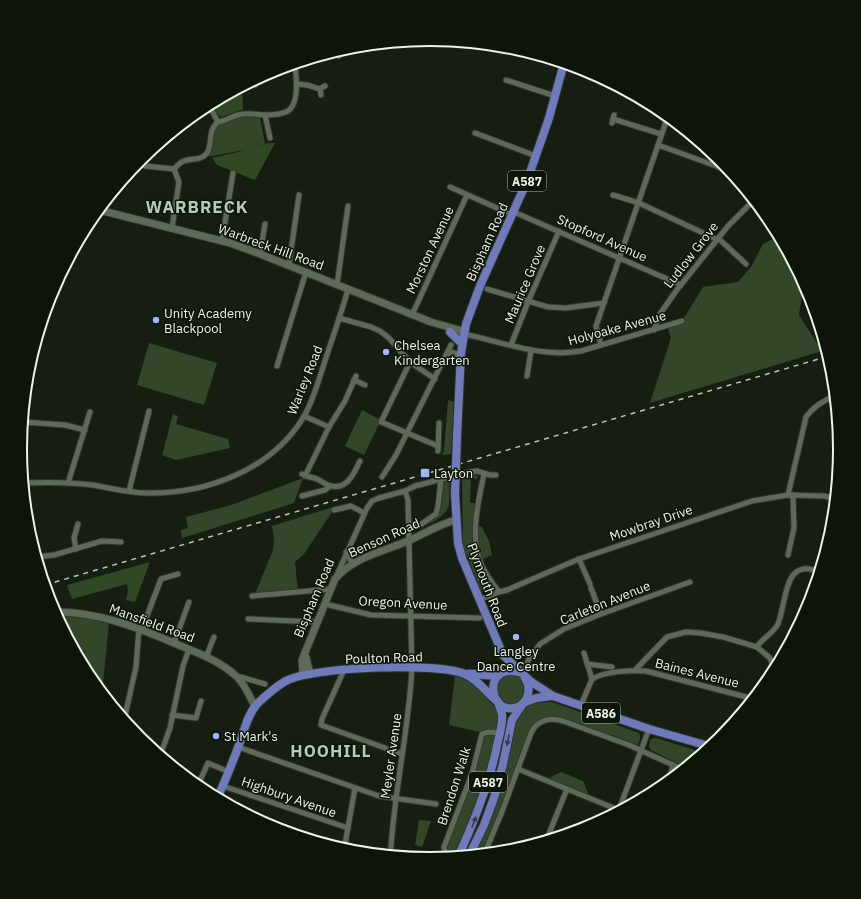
<svg xmlns="http://www.w3.org/2000/svg" width="861" height="899" font-family="'IBM Plex Sans',sans-serif">
<style>
.green{fill:#334629}
.forest{fill:#314824}
.lines{fill:none;stroke-linecap:round;stroke-linejoin:round}
.street-casing{stroke:#32372f;stroke-width:7}
.secondary-casing{stroke:#32372f;stroke-width:9}
.primary-casing{stroke:#32372f;stroke-width:10}
.street{stroke:#5e6958;stroke-width:5}
.secondary{stroke:#5e6958;stroke-width:7}
.primary{stroke:#6e7aba;stroke-width:8}
.rail{stroke:#bcc2b7;stroke-width:1.5;stroke-dasharray:5 5;stroke-linecap:butt}
.primary-bridge-casing{stroke:#32372f;stroke-width:10;stroke-linecap:butt}
.primary-bridge{stroke:#6e7aba;stroke-width:8}
.oneway{fill:#333d4f}
.poi-dot{fill:#a4b2fc;stroke:#0c1507;stroke-width:1.5}
.labels{text-anchor:middle;dominant-baseline:central;stroke-width:3;stroke-linejoin:round;paint-order:stroke}
.shield{fill:#0c1507;stroke:#aab0a5;stroke-width:1}
.shield-label{font-size:12px;font-weight:bold;fill:#edf3e9}
.street-label{font-size:13px;fill:#edf3e9;stroke:#0c1507}
.poi-label{font-size:13px;fill:#edf3e9;stroke:#0c1507;text-anchor:start}
.district-label{font-size:17px;font-weight:bold;letter-spacing:1px;fill:#bac7b4;stroke:#0c1507}
.rim{fill:none;stroke:#edf3e9;stroke-width:2}
</style>
<rect width="100%" height="100%" fill="#151e10"/>
<g class="green">
<path d="M244,116L260,118L265,144L245,150L206,157L212,135L218,125C228,123 235,118 244,116Z"/>
<polygon points="775,238 783,242 804,281 799,315 822,351 650,403 671,338 667,326 682,321 703,287 738,282 751,267 763,244"/>
<polygon points="149,343 217,363 204,405 137,385"/>
<polygon points="448,400 454,402 451,454 442,455 444,451"/>
<polygon points="362,410 381,420 364,455 345,446"/>
<polygon points="173,414 178,416 176,424 228,439 230,448 176,460 162,455"/>
<polygon points="473,473 478,477 477,479 471,479 470,503 475,503 472,541 473,549 483,574 480,577 485,585 490,583 491,585 490,590 483,592 481,590 470,565 463,545 462,475"/>
<polygon points="303,478 294,503 182,538 181,530 188,528 186,517 231,505"/>
<path d="M450,479C449,487 450,496 449,504C446,519 426,525 415,530L414,529C444,521 442,506 443,481Z"/>
<polygon points="336,506 304,554 295,562 298,591 255,594 273,550 274,540 272,526"/>
<polygon points="478,526 482,527 489,541 492,555 481,560 476,542"/>
<polygon points="55,614 65,614 109,622 102,694 89,677"/>
<path d="M510,673C525,678 524,680 526,695L518,704L508,705L499,700C496,684 495,680 510,673Z"/>
<polygon points="455,676 463,678 477,687 497,710 498,716 497,729 479,732 449,725"/>
<path d="M552,702L639,733C642,739 639,743 636,748L563,721L547,720L532,730L483,855L469,856L480,834L508,739L522,706L533,703Z"/>
<polygon points="486,734 494,735 496,738 484,786 457,854 452,856 445,852 484,737"/>
<polygon points="653,738 656,738 705,753 687,768 651,750 649,746 650,740"/>
<polygon points="561,772 583,781 589,796 547,779"/>
<polygon points="419,820 431,821 422,847 415,845"/>
</g>
<g class="forest">
<polygon points="247,84 249,86 242,90 243,109 221,117 216,113 213,103"/>
<polygon points="268,143 275,143 255,180 217,165 212,158 238,152"/>
<polygon points="150,562 135,602 126,600 128,592 127,584 72,599 67,585"/>
</g>
<g class="lines">
<defs>
<g id="street">
<polyline points="337,51 339,56"/>
<polyline points="254,80 255,85"/>
<polyline points="506,80 555,96"/>
<polyline points="297,84 307,85 320,89 325,86"/>
<polyline points="320,89 321,95"/>
<polyline points="210,104 212,111 218,122"/>
<polyline points="265,115 270,138"/>
<polyline points="613,119 661,134"/>
<polyline points="612,123 614,115"/>
<polyline points="475,133 536,156"/>
<polyline points="658,145 730,171"/>
<polyline points="137,163 145,166 174,169 179,182 172,228"/>
<path d="M174,169C177,166 180,162 184,161C192,158 201,161 207,153C213,144 207,131 218,122C227,121 233,115 242,114C250,113 258,115 266,115C273,115 282,114 288,111C300,103 296,76 295,64"/>
<polyline points="450,187 506,212"/>
<polyline points="613,195 639,203 716,239"/>
<polyline points="514,212 681,285"/>
<polyline points="718,238 746,264"/>
<polyline points="222,241 233,173"/>
<polyline points="260,254 265,224"/>
<polyline points="289,265 299,195"/>
<polyline points="337,285 348,206"/>
<polyline points="487,289 548,307 566,308 604,303"/>
<polyline points="412,315 467,195"/>
<polyline points="339,318 371,327 380,331 389,338 410,362 435,379"/>
<polyline points="654,330 660,314 676,291 728,226 754,200"/>
<path d="M464,334C503,342 541,358 581,351L682,321"/>
<polyline points="511,345 528,302 559,231"/>
<polyline points="601,345 596,326 668,116"/>
<polyline points="446,355 452,352 455,353 460,358"/>
<polyline points="410,362 381,422 438,446"/>
<polyline points="277,366 306,272"/>
<polyline points="527,376 531,351"/>
<polyline points="354,380 365,385"/>
<polyline points="304,416 329,427"/>
<polyline points="23,422 65,425 85,430"/>
<polyline points="438,451 439,423"/>
<path d="M302,474C306,476 309,477 314,478C319,479 323,483 328,485C346,492 354,474 360,461"/>
<path d="M484,474C478,503 469,538 482,566C486,575 493,584 499,592"/>
<polyline points="305,476 329,427 345,401 356,376"/>
<polyline points="382,477 396,455 451,345"/>
<path d="M23,483C46,482 70,482 93,485C111,488 128,493 147,493C206,494 271,470 303,418C313,402 318,382 324,364C332,339 341,315 348,289"/>
<polyline points="68,483 90,412"/>
<polyline points="129,491 149,411"/>
<path d="M788,495L806,417C814,406 823,400 836,396"/>
<polyline points="302,496 325,490 330,486"/>
<polyline points="334,510 351,506 364,513"/>
<polyline points="409,525 420,525 436,514 438,506 441,479"/>
<polyline points="29,533 30,535"/>
<polyline points="76,549 74,538 78,524"/>
<polyline points="346,552 351,561 355,563"/>
<polyline points="788,555 794,528 793,495"/>
<polyline points="36,557 54,555 102,541 121,542"/>
<polyline points="579,559 590,584"/>
<polyline points="336,577 367,508 372,501 379,498 405,491 415,486 469,472 477,471 490,475 496,475"/>
<polyline points="591,588 601,614"/>
<polyline points="252,596 331,589"/>
<polyline points="479,600 499,592 507,590 579,559 752,501 788,495 824,496 836,499"/>
<polyline points="325,604 371,615 480,618"/>
<polyline points="248,619 317,622"/>
<polyline points="142,629 161,579 178,574"/>
<polyline points="174,643 189,602"/>
<path d="M757,647C762,638 773,634 778,624C787,602 783,556 820,572"/>
<polyline points="584,653 592,679"/>
<polyline points="206,657 214,637"/>
<polyline points="587,664 612,667"/>
<polyline points="344,670 322,719 321,725 402,754"/>
<polyline points="635,670 667,637 686,632 701,633 723,637 757,647 770,658 775,671"/>
<polyline points="522,674 529,659 540,644 564,629 601,614 690,582"/>
<polyline points="237,676 265,684"/>
<path d="M581,705L592,679C605,671 631,670 646,671L754,699"/>
<polyline points="172,715 196,718 201,701"/>
<polyline points="124,720 136,667 139,628"/>
<polyline points="238,747 379,796 436,804"/>
<polyline points="160,756 170,728 183,666 189,649"/>
<polyline points="518,769 621,811"/>
<polyline points="669,782 673,765"/>
<polyline points="223,786 348,828"/>
<polyline points="197,787 208,763 229,772"/>
<polyline points="618,812 649,729"/>
<polyline points="546,841 567,789"/>
<path d="M391,847C395,787 409,728 412,668L408,500L405,491"/>
<polyline points="344,850 355,788"/>
<path d="M484,855L503,809L531,733C537,720 550,717 563,721L629,745L684,770"/>
<path d="M452,858C447,855 445,854 444,847L472,774L482,734L488,732L500,733"/>
</g>
<g id="secondary">
<polyline points="99,210 230,243 260,254 431,322 459,330 464,334"/>
<path d="M54,612C98,612 134,626 174,643C195,652 219,660 236,676C245,684 249,696 255,706"/>
<polyline points="306,657 310,674"/>
<path d="M303,675L302,660L304,655L335,579C352,558 384,551 408,541C424,534 439,524 456,520"/>
</g>
<g id="primary">
<polyline points="450,332 459,341"/>
<polyline points="457,436 461,353 466,324 480,286 527,181 549,118 564,63"/>
<polyline points="455,494 458,543 462,558 503,655 530,681 553,696 649,729 712,747"/>
<path d="M519,672C479,662 490,725 523,704C529,695 531,688 525,678"/>
<path d="M466,674C477,673 488,677 499,675"/>
<polyline points="523,703 536,698 552,696"/>
<path d="M217,799C225,781 232,764 239,745C244,732 247,715 257,704C264,697 279,684 288,680C316,667 437,662 465,674C479,680 486,693 497,701"/>
<polyline points="469,856 484,825 495,795 503,764 512,720 522,705"/>
<path d="M458,857C475,820 490,782 498,741C500,733 503,723 502,714C501,710 499,706 498,702"/>
</g>
</defs>
<use href="#street" class="street-casing"/>
<use href="#secondary" class="secondary-casing"/>
<use href="#primary" class="primary-casing"/>
<use href="#street" class="street"/>
<use href="#secondary" class="secondary"/>
<use href="#primary" class="primary"/>
<polyline class="rail" points="45,585 829,356"/>
<defs>
<polyline id="primary-bridge" points="455,494 457,436"/>
</defs>
<use href="#primary-bridge" class="primary-bridge-casing"/>
<use href="#primary-bridge" class="primary-bridge"/>
</g>
<defs><path id="oneway-solid" d="M-6-.8H1V-3.2L6.5 0L1 3.2V.8H-6Z"/></defs>
<g class="oneway">
<use href="#oneway-solid" transform="translate(508 740) rotate(101)"/>
<use href="#oneway-solid" transform="translate(474 822) rotate(-69)"/>
</g>
<g class="poi-dot">
<circle cx="156" cy="320" r="4"/>
<circle cx="386" cy="352" r="4"/>
<rect x="420" y="468" width="10" height="10" rx="2"/>
<circle cx="516" cy="637" r="4"/>
<circle cx="216" cy="736" r="4"/>
</g>
<g class="labels">
<g class="shield">
<rect x="508" y="171" width="38" height="20" rx="3"/>
<rect x="582" y="703" width="38" height="20" rx="3"/>
<rect x="469" y="772" width="38" height="20" rx="3"/>
</g>
<g class="shield-label">
<text x="527" y="181">A587</text>
<text x="601" y="713">A586</text>
<text x="488" y="782">A587</text>
</g>
<g class="street-label">
<text transform="translate(602 238) rotate(24)">Stopford Avenue</text>
<text transform="translate(487 242) rotate(-66)">Bispham Road</text>
<text transform="translate(271 247) rotate(20)">Warbreck Hill Road</text>
<text transform="translate(430 250) rotate(-65)">Morston Avenue</text>
<text transform="translate(691 255) rotate(-52)">Ludlow Grove</text>
<text transform="translate(525 284) rotate(-67)">Maurice Grove</text>
<text transform="translate(617 328) rotate(-15)">Holyoake Avenue</text>
<text transform="translate(305 380) rotate(-68)">Warley Road</text>
<text transform="translate(651 523) rotate(-19)">Mowbray Drive</text>
<text transform="translate(384 538) rotate(-24)">Benson Road</text>
<text transform="translate(487 585) rotate(69)">Plymouth Road</text>
<text transform="translate(314 598) rotate(-67)">Bispham Road</text>
<text transform="translate(403 603) rotate(3)">Oregon Avenue</text>
<text transform="translate(605 603) rotate(-22)">Carleton Avenue</text>
<text transform="translate(152 623) rotate(20)">Mansfield Road</text>
<text transform="translate(384 658) rotate(-2)">Poulton Road</text>
<text transform="translate(697 673) rotate(14)">Baines Avenue</text>
<text transform="translate(391 756) rotate(-82)">Meyler Avenue</text>
<text transform="translate(454 786) rotate(-72)">Brendon Walk</text>
<text transform="translate(289 797) rotate(19)">Highbury Avenue</text>
</g>
<g class="poi-label">
<text x="164" y="313">Unity Academy<tspan x="164" dy="15">Blackpool</tspan></text>
<text x="394" y="345">Chelsea<tspan x="394" dy="15">Kindergarten</tspan></text>
<text x="434" y="473">Layton</text>
<text x="516" y="651" text-anchor="middle">Langley<tspan x="516" dy="15">Dance Centre</tspan></text>
<text x="224" y="736">St Mark's</text>
</g>
<g class="district-label">
<text x="197" y="207">WARBRECK</text>
<text x="331" y="751">HOOHILL</text>
</g>
</g>
<path d="M0 0H861V899H0ZM27 449a403 403 0 1 1 806 0a403 403 0 1 1-806 0Z" fill="#0c1507" fill-rule="evenodd"/>
<path class="rim" d="M27 449a403 403 0 1 1 806 0a403 403 0 1 1-806 0Z"/>
</svg>
